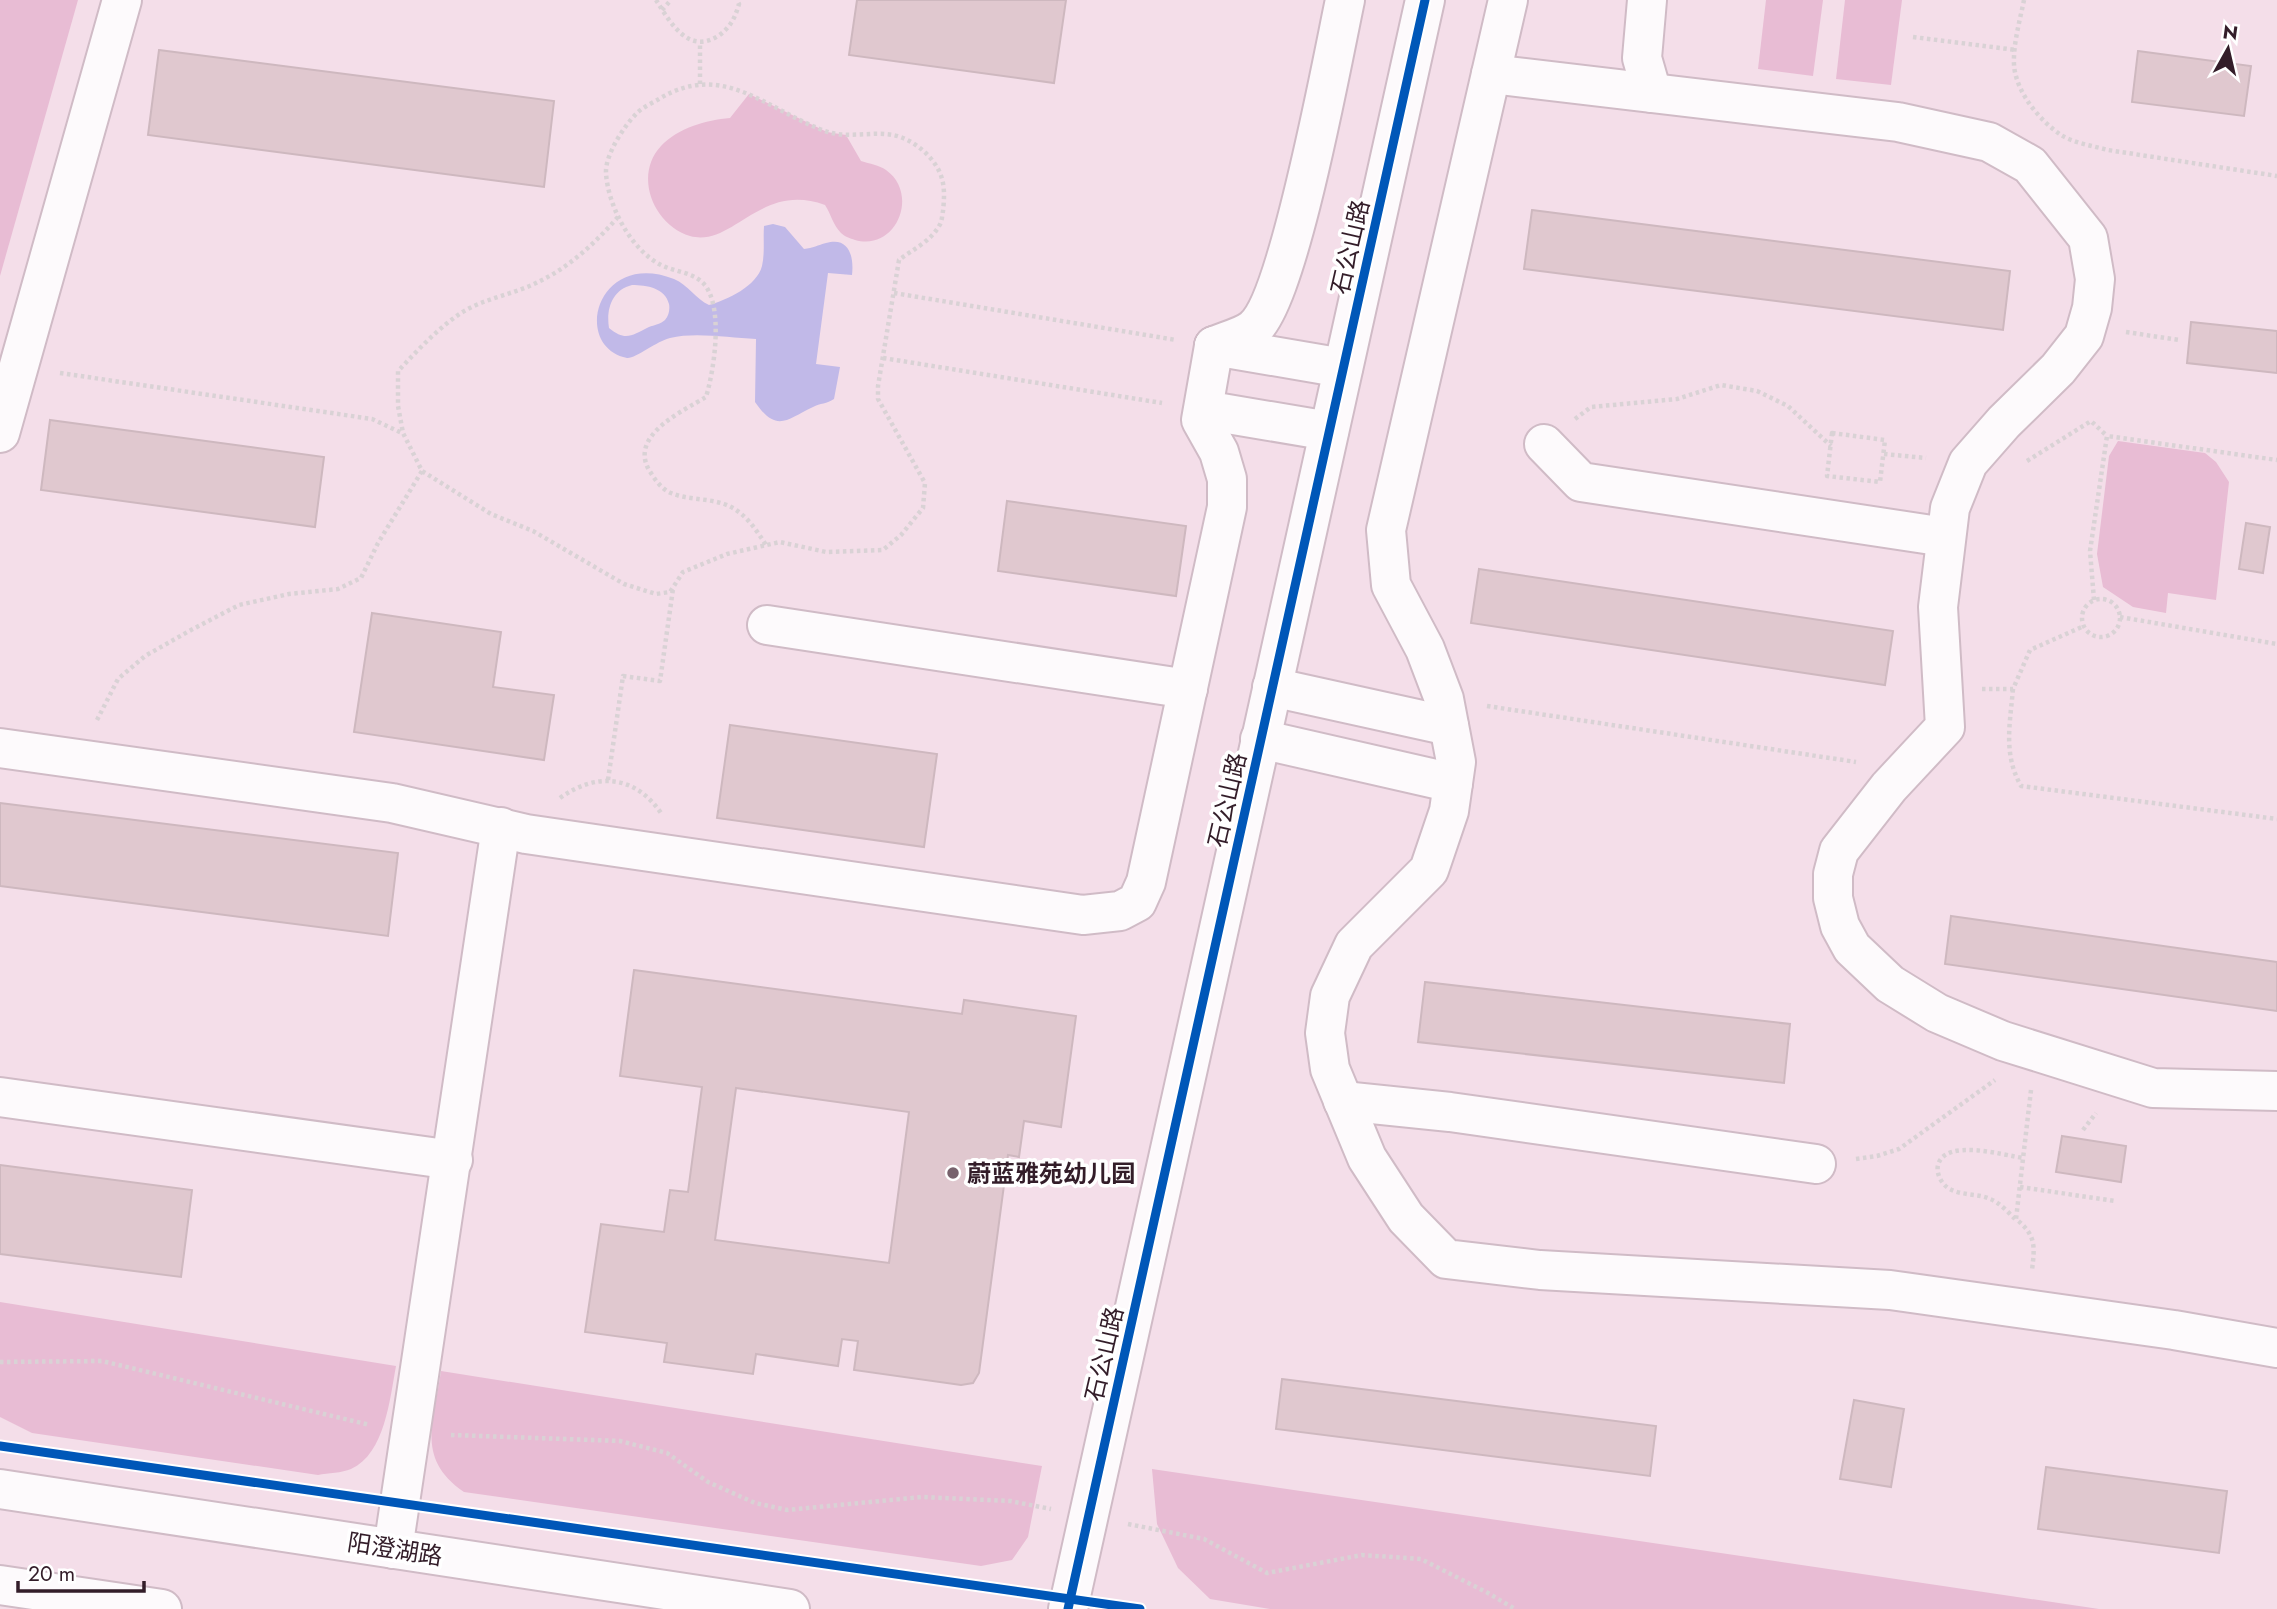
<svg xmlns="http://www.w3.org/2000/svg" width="2277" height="1609" font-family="Jost,'Noto Sans SC',sans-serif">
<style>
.green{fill:#e8bcd4}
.water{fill:#c1b9e8;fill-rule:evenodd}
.building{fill:#e0c8cf;stroke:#ceb8bf;stroke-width:2;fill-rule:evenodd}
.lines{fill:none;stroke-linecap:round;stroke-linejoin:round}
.minor-casing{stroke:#d0bbc6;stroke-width:42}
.major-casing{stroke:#d0bbc6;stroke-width:42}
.path{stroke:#d9d2d5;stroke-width:4.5;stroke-dasharray:3.5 3.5;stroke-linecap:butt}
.minor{stroke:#fdfafc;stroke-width:38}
.major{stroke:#fdfafc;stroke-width:38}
.cycleway-casing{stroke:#fff;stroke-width:13}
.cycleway{stroke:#0057b8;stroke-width:9}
.poi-dot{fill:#77616c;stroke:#fff;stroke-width:2.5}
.labels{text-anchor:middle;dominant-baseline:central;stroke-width:7;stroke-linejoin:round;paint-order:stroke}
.street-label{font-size:24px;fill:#331d29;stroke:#fff}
.poi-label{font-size:24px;font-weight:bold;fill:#331d29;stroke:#fff;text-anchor:start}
</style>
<rect width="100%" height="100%" fill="#f4dee9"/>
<g class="green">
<polygon points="0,0 78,0 0,276"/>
<polygon points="1766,0 1823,0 1813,76 1758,69"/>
<polygon points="1845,0 1902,0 1891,85 1836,79"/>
<path d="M749,94L827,132L846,135L861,161C870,164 879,165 886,170C920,194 896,252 855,240C850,238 845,237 841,233C833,225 831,214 825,205C760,181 733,248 690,236C654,225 633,176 661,146C678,128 706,120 730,118Z"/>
<polygon points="2118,441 2205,453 2216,462 2229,482 2216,600 2168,593 2166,613 2133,607 2103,587 2097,554 2109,456"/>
<path d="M0,1302L396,1366C390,1398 385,1454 351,1469C342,1473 328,1473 318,1475L32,1433L0,1417Z"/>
<path d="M441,1371L1042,1466L1028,1537L1012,1560L981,1566L464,1492C415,1458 434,1422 441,1371Z"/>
<polygon points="1152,1469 2099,1609 1270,1609 1210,1599 1178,1568 1157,1524"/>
</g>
<path class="water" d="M773,224L785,227L804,249C813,248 818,245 826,243C850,236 854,258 852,275L828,273L816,364L840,367L834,399C827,404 820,403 813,407C787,419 777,434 755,402L756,339C729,338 696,332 670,338C657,341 635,359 627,358C571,346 597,249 674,279C688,285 696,299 709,305C727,300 757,286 762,266C765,253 763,239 764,226ZM632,285C647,285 665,288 669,304C670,309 669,316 665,320C661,324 654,325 649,327C632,335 626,342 609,328C606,309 612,290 632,285Z"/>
<g class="building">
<polygon points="857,0 1066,0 1054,83 849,55"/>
<polygon points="159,50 554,101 544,187 148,135"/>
<polygon points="2138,51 2251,66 2244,116 2132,102"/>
<polygon points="1532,210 2010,271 2003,330 1524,269"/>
<polygon points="2191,322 2277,331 2277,373 2187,363"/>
<polygon points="50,420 324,457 315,527 41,490"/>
<polygon points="1007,501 1186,526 1176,596 998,571"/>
<polygon points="2246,523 2270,527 2263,573 2239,569"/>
<polygon points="1479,569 1893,631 1885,685 1471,623"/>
<polygon points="372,613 501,632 493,687 554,695 544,760 354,732"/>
<polygon points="730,725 937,754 924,847 717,818"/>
<polygon points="0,803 398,853 388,936 0,886"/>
<polygon points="1951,916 2277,962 2277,1011 1945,964"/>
<path d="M634,970L962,1014L964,1000L1076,1016L1061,1127L1024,1121L1019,1157L1008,1155L979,1373L973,1383L961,1385L854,1370L858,1341L842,1339L838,1366L756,1354L753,1374L664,1362L667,1343L585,1332L601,1224L664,1232L670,1190L688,1192L702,1087L620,1076ZM736,1088L909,1112L889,1263L715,1240Z"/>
<polygon points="1425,982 1790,1024 1784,1083 1418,1042"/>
<polygon points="2062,1136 2126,1146 2121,1182 2056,1172"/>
<polygon points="0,1165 192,1190 181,1277 0,1254"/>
<polygon points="1282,1379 1656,1426 1650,1476 1276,1429"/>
<polygon points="1854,1400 1904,1409 1891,1487 1840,1479"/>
<polygon points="2046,1467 2227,1491 2219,1553 2038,1529"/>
</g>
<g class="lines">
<defs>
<g id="minor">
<polyline points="1508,0 1386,530 1391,585 1425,649 1444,699 1456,762 1449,811 1429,870 1354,945 1330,996 1325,1033 1330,1069 1367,1158 1406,1218 1446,1259 1540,1270 1890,1290 2174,1330 2277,1348"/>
<polyline points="1647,0 1642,58 1652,93"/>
<polyline points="1491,74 1898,122 1989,142 2030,165 2088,238 2095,279 2092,308 2084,336 2058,369 2004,422 1968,463 1950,508 1938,607 1945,727 1889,787 1839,851 1833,874 1833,898 1840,926 1852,948 1890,984 1937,1013 2003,1041 2153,1088 2277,1091"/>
<path d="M1214,346C1225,341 1243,337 1253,329C1289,300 1333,56 1345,0"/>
<polyline points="1214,346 1343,368"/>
<polyline points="1204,410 1329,431"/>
<polyline points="0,433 122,0"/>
<polyline points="1544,444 1581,482 1945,537"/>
<polyline points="767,625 1188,689"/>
<polyline points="1272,687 1449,726"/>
<polyline points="1260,739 1453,783"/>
<polyline points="0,748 392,803 526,834 1083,915 1120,911 1137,902 1146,882 1227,507 1227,479 1219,452 1201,420 1214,346"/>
<polyline points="0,1097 453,1160"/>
<polyline points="1343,1101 1450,1112 1816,1164"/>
<polyline points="393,1549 501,827"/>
<polyline points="1068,1609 1425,0"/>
</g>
<g id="major">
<polyline points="0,1489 790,1609"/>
<polyline points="0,1585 162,1609"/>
</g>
</defs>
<use href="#minor" class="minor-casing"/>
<use href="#major" class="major-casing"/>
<g class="path">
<path d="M656,0C670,22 688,55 718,36C730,28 735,18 739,4L737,0"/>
<path d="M2024,0C2020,20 2013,44 2014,65C2016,92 2039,120 2061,135C2074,143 2093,146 2108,150L2277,176"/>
<polyline points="662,10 671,0"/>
<polyline points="1913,37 2016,50"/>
<polyline points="700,84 700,42"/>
<path d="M618,217C596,242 571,266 540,281C516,294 484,298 461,313C437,329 417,351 398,371V406L403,433L422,471L491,514L533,531L624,584L656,594L670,592L683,572L727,554L780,542L826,552L883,550L901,535L923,508L925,483L878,399V386L899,260C912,250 931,241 939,226C942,222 942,216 943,211C944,202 945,189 942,179C937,159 914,139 893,135C871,131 847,139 825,131C767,110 723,60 659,99C652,103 643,107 637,113C624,126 605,155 606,173C608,206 631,250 661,265C675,272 693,272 704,284C724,307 714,371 706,397C683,411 629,435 649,470C654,478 661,489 671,493C687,500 707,498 724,504C744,511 755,528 766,545"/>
<polyline points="894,293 1176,340"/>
<polyline points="2126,332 2179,340"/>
<polyline points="883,358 1162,403"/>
<polyline points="60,373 372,419 402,433"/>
<polyline points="1575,419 1591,407 1677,399 1721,385 1757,391 1788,406 1831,446"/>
<polygon points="1832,433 1885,440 1880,482 1827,476"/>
<polyline points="1884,454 1926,458"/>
<polyline points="2027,461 2091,421 2107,436"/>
<circle cx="2101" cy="618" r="19"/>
<polyline points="2094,600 2090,551 2107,436 2277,460"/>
<polyline points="2120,617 2277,644"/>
<polyline points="1982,689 2013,689 2030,650 2084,626"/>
<path d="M2013,689C2010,724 2003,754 2021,786L2277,819"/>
<polyline points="1487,706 1856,762"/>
<polyline points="97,720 118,679 145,656 191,630 239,605 289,594 338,589 361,578 378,543 422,471"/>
<polyline points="608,780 623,676 660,681 673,589"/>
<path d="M560,798C596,772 635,775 661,813"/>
<path d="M2031,1090L2016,1219C2036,1235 2035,1246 2032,1270"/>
<polyline points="2083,1130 2096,1113"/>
<polyline points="1856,1159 1877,1156 1899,1149 1995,1080"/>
<polyline points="2020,1187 2115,1201"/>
<path d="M2015,1219C2008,1212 1999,1202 1990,1199C1977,1193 1961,1196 1948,1188C1941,1183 1936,1173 1938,1165C1945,1138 2003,1155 2023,1158"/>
<polyline points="0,1362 102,1361 370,1425"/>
<polyline points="451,1435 620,1441 667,1453 708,1482 755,1503 787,1510 922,1497 1010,1501 1051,1509"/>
<polyline points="1128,1524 1204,1539 1267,1573 1362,1555 1421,1559 1488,1593 1515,1609"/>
</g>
<use href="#minor" class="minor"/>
<use href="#major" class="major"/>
<defs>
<g id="cycleway">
<polyline points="0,1446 1140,1609"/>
<polyline points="1068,1609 1425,0"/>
</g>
</defs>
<use href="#cycleway" class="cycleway-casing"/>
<use href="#cycleway" class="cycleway"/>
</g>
<circle class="poi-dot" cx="953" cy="1173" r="7"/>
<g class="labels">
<g class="street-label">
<text transform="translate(1350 247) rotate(-77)">石公山路</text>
<text transform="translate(1227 800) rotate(-77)">石公山路</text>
<text transform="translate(1104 1354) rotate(-77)">石公山路</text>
<text transform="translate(395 1549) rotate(9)">阳澄湖路</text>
</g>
<g class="poi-label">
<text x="967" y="1173">蔚蓝雅苑幼儿园</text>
</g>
</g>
<g transform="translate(2228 49) rotate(8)" stroke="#ffffff" stroke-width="5" paint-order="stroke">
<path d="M0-5L12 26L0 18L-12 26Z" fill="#331d29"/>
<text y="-10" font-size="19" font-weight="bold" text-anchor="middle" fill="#331d29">N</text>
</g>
<path d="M18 1581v10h126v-10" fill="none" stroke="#331d29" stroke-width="3.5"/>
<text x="28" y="1581" font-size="21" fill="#331d29" stroke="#ffffff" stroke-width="5" paint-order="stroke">20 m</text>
</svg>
